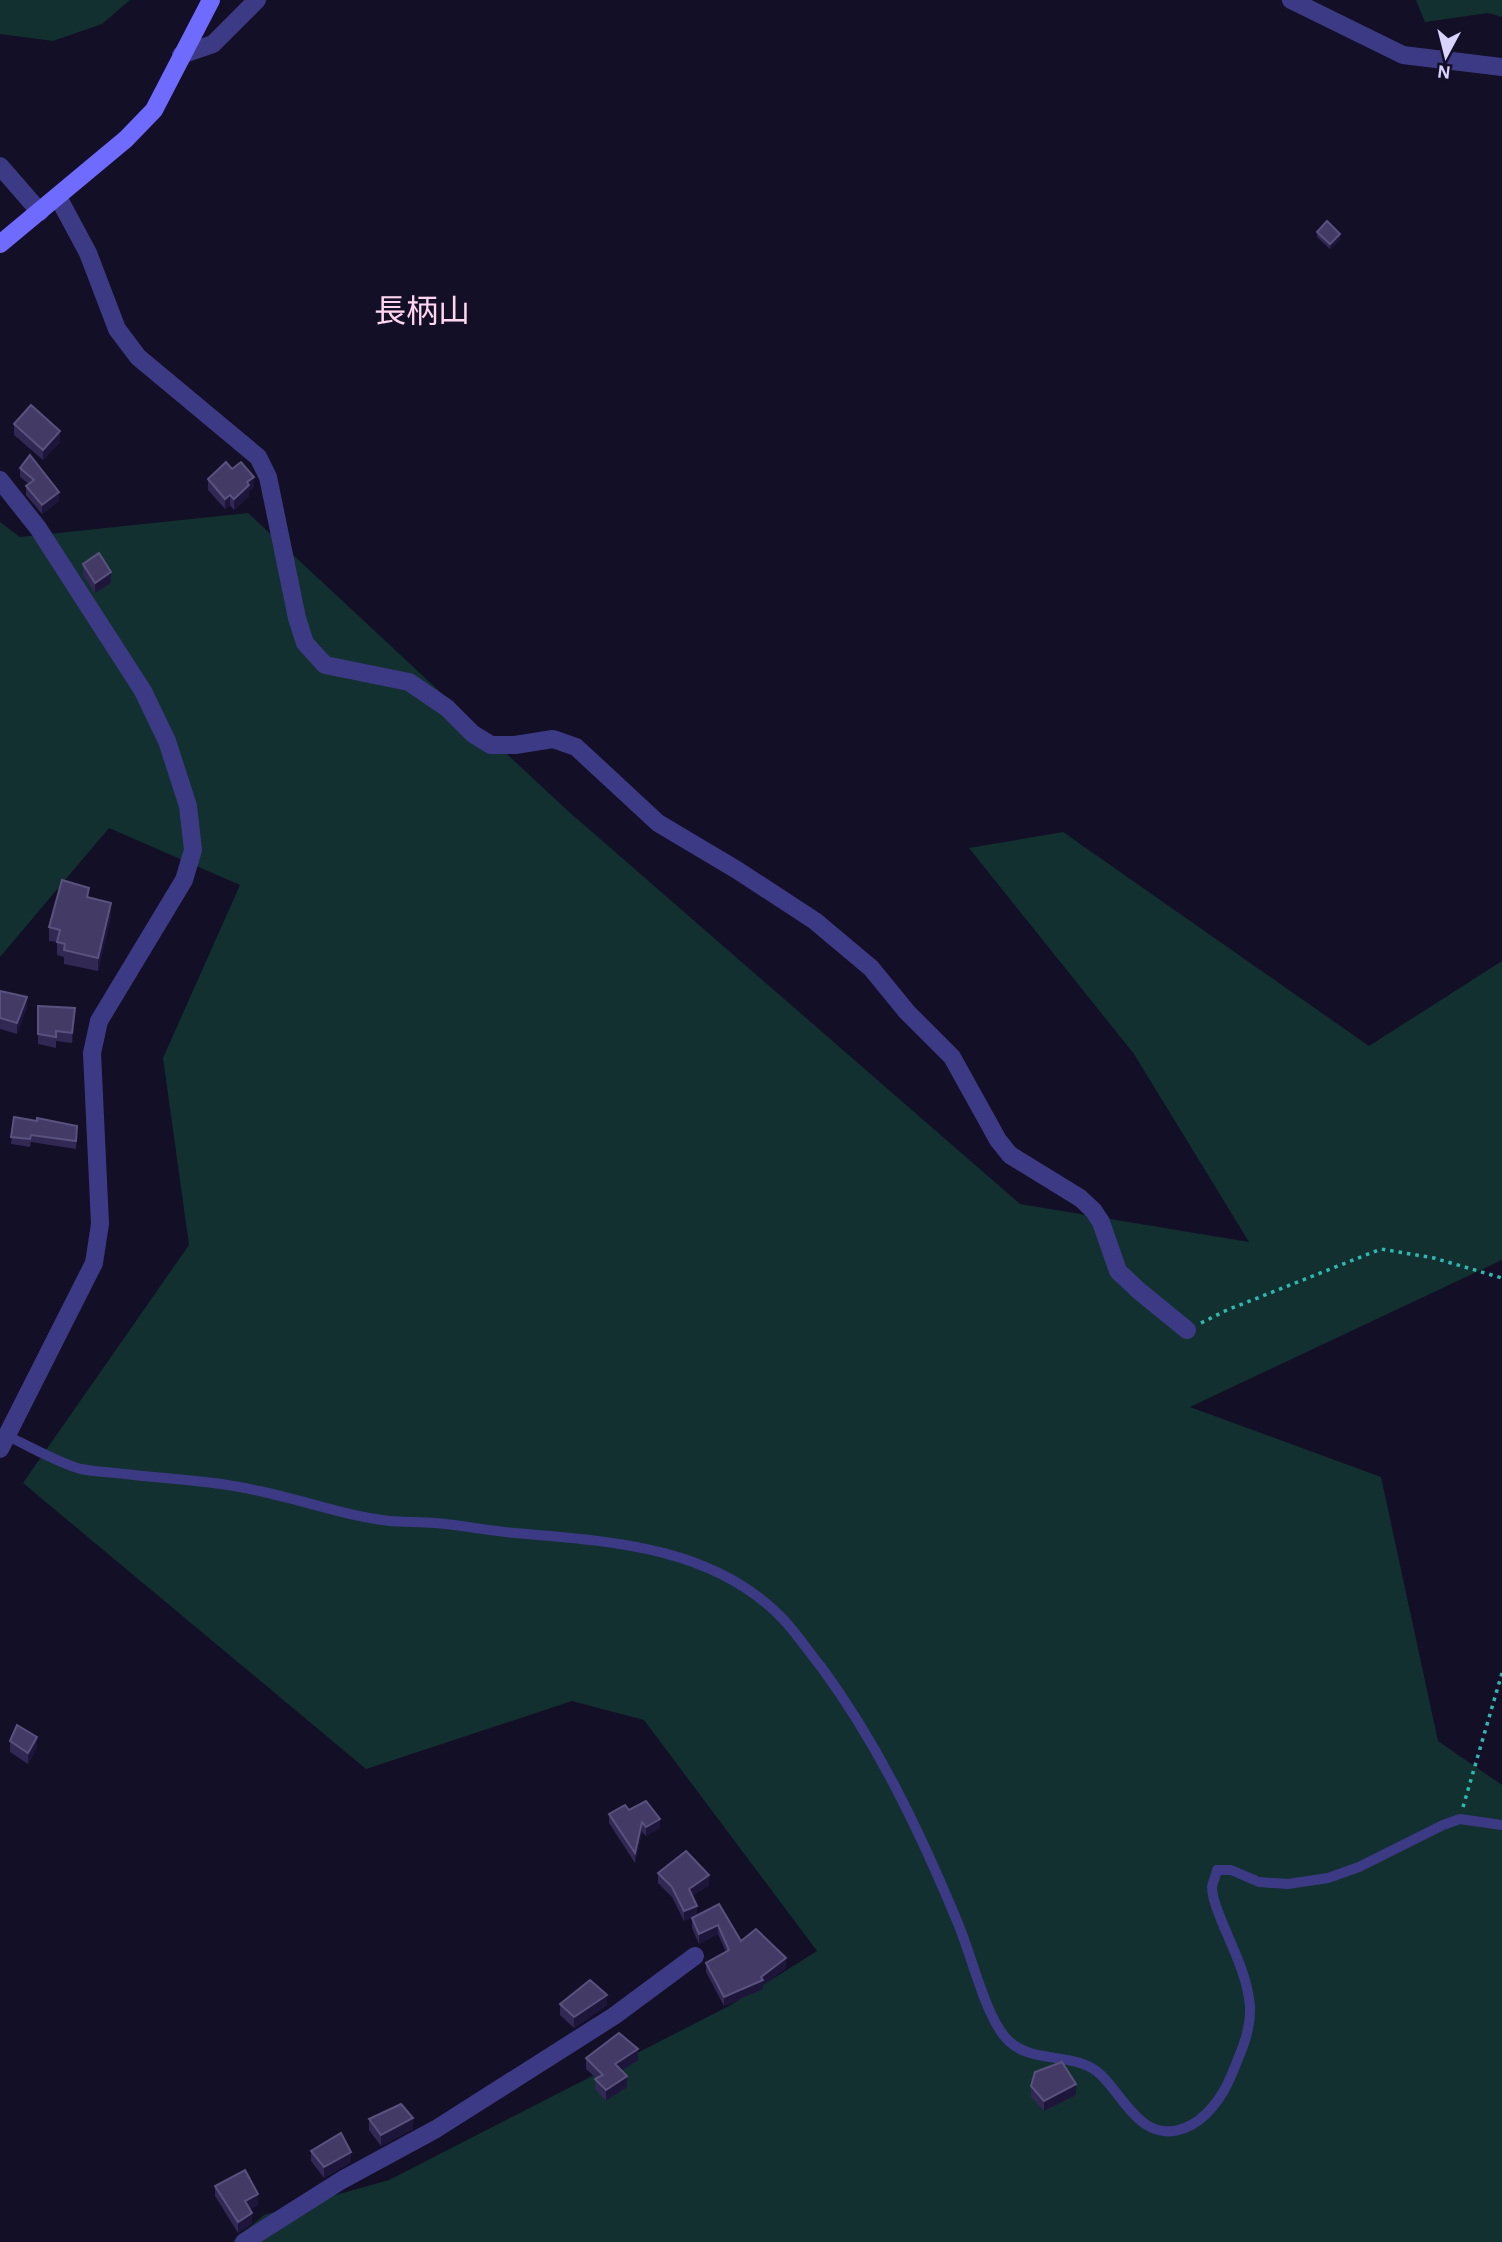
<svg xmlns="http://www.w3.org/2000/svg" width="1502" height="2242" font-family="'Alegreya Sans','Noto Sans JP',sans-serif">
<style>
.green{fill:#12302f}
.lines{fill:none;stroke-linecap:round;stroke-linejoin:round}
.path{stroke:#2fb8b0;stroke-width:3.5;stroke-dasharray:3.5 5;stroke-linecap:butt}
.lane{stroke:#3d3a85;stroke-width:10}
.street{stroke:#3d3a85;stroke-width:18}
.secondary{stroke:#6f6bff;stroke-width:18}
.wall{fill:#312854}
.shaded-wall{fill:#1d163a}
.building{fill:#433a66;stroke:#5a527e;stroke-width:2}
.labels{text-anchor:middle;dominant-baseline:central;stroke-width:7;stroke-linejoin:round;paint-order:stroke}
.quarter-label{font-size:32px;fill:#ffd6f0;stroke:#130f26}
</style>
<rect width="100%" height="100%" fill="#130f26"/>
<g class="green">
<polygon points="0,0 130,0 102,24 53,41 0,34"/>
<polygon points="1416,0 1502,0 1502,17 1488,13 1425,22"/>
<polygon points="248,513 568,811 1020,1204 1249,1242 1134,1054 969,848 1063,832 1369,1046 1502,961 1502,1260 1190,1407 1381,1477 1438,1741 1502,1785 1502,2242 232,2242 264,2215 389,2180 729,2006 817,1951 644,1720 572,1701 366,1769 23,1483 189,1245 163,1058 240,885 109,828 0,957 0,522 20,537"/>
</g>
<g class="lines">
<g class="path">
<polyline points="1201,1323 1227,1310 1381,1249 1434,1258 1502,1278"/>
<polyline points="1463,1807 1502,1673"/>
</g>
<path class="lane" d="M7,1436C30,1446 56,1462 81,1469C95,1472 111,1472 125,1474C169,1479 216,1481 259,1491C303,1500 345,1516 390,1521C405,1522 420,1522 435,1523C462,1525 489,1531 515,1533C609,1541 713,1546 783,1619C797,1634 809,1652 822,1668C879,1746 920,1832 957,1921C971,1953 984,2012 1005,2037C1030,2067 1076,2049 1102,2076C1126,2100 1143,2144 1185,2128C1206,2120 1223,2096 1231,2076C1240,2054 1251,2032 1250,2007C1248,1978 1233,1948 1222,1922C1218,1911 1212,1899 1212,1887C1213,1881 1216,1876 1217,1870H1231L1259,1882L1288,1884L1328,1878L1359,1867L1443,1825L1460,1819L1502,1825"/>
<g class="street">
<polyline points="1291,0 1403,55 1502,67"/>
<polyline points="181,55 213,44 257,0"/>
<polyline points="0,166 40,212"/>
<polyline points="58,197 88,253 117,329 138,357 258,457 268,477 297,618 305,643 325,665 409,682 447,708 473,734 491,745 515,745 553,739 576,747 658,823 737,870 815,921 871,968 907,1012 952,1057 998,1140 1010,1155 1080,1198 1093,1210 1101,1222 1118,1271 1138,1290 1187,1330"/>
<polyline points="0,480 38,528 143,691 167,741 188,806 193,850 184,880 99,1021 92,1053 100,1224 94,1263 0,1449"/>
<polyline points="244,2242 342,2180 436,2129 614,2016 695,1956"/>
</g>
<polyline class="secondary" points="0,244 126,139 154,110 211,0"/>
</g>
<g class="wall">
<polygon points="1317,232 1340,239 1330,249 1317,237"/>
<polygon points="14,424 60,442 43,460 14,435"/>
<polygon points="20,468 59,501 42,514 26,495 26,486 29,484 20,477"/>
<polygon points="232,469 254,487 249,491 249,496 234,510 230,505 225,509 208,490 208,479"/>
<polygon points="83,564 111,583 95,593 83,575"/>
<polygon points="89,897 111,916 98,971 64,964 64,957 57,955 57,942 49,941 49,927"/>
<polygon points="0,991 27,1007 17,1034 0,1029"/>
<polygon points="38,1006 75,1018 72,1043 56,1041 56,1048 38,1044"/>
<polygon points="14,1117 77,1133 76,1149 31,1142 30,1147 11,1144"/>
<polygon points="10,1741 37,1748 28,1764 10,1752"/>
<polygon points="629,1810 660,1828 646,1836 642,1832 635,1863 609,1823 609,1814"/>
<polygon points="658,1873 709,1885 692,1896 697,1915 719,1904 741,1941 786,1968 763,1985 763,1989 724,2006 706,1972 706,1963 726,1952 718,1934 699,1944 692,1928 692,1918 695,1916 684,1921 672,1897 658,1883"/>
<polygon points="560,2004 607,2005 574,2028 560,2015"/>
<polygon points="586,2058 638,2060 621,2071 627,2087 606,2101 595,2089 596,2078 586,2069"/>
<polygon points="1031,2086 1076,2095 1044,2111 1031,2097"/>
<polygon points="369,2119 413,2129 381,2146 369,2130"/>
<polygon points="311,2151 351,2162 324,2178 311,2161"/>
<polygon points="215,2186 258,2205 250,2209 252,2223 238,2233 215,2196"/>
</g>
<g class="shaded-wall">
<polygon points="1340,234 1340,239 1330,249 1330,244"/>
<polygon points="60,431 60,442 43,460 43,450"/>
<polygon points="254,477 254,487 249,491 249,496 234,510 234,499 247,482"/>
<polygon points="59,492 59,501 42,514 42,505"/>
<polygon points="230,495 230,505 225,509 225,499"/>
<polygon points="111,572 111,583 95,593 95,583"/>
<polygon points="111,903 111,916 98,971 98,958"/>
<polygon points="27,997 27,1007 17,1034 17,1023"/>
<polygon points="75,1008 75,1018 72,1043 72,1033"/>
<polygon points="37,1737 37,1748 28,1764 28,1753"/>
<polygon points="660,1819 660,1828 646,1836 646,1827"/>
<polygon points="642,1822 642,1832 635,1863 635,1853"/>
<polygon points="709,1875 709,1885 689,1898 689,1889"/>
<polygon points="697,1906 697,1915 684,1921 684,1911"/>
<polygon points="718,1925 718,1934 699,1944 699,1934"/>
<polygon points="786,1958 786,1968 763,1985 763,1989 724,2006 724,1997 761,1977"/>
<polygon points="607,1995 607,2005 574,2028 574,2017"/>
<polygon points="638,2049 638,2060 615,2075 615,2064"/>
<polygon points="627,2076 627,2087 606,2101 606,2090"/>
<polygon points="1076,2084 1076,2095 1044,2111 1044,2101"/>
<polygon points="413,2118 413,2129 381,2146 381,2135"/>
<polygon points="351,2152 351,2162 324,2178 324,2167"/>
<polygon points="258,2194 258,2205 245,2212 245,2201"/>
<polygon points="252,2213 252,2223 238,2233 238,2222"/>
</g>
<g class="building">
<polygon points="1327,221 1340,234 1330,244 1317,232"/>
<polygon points="31,405 60,431 43,450 14,424"/>
<polygon points="30,455 59,492 42,505 26,486 34,480 20,468"/>
<polygon points="226,462 232,469 241,462 254,477 247,482 249,485 234,499 230,495 225,499 208,479"/>
<polygon points="99,553 111,572 95,583 83,564"/>
<polygon points="62,880 89,888 87,897 111,903 98,958 64,950 65,944 57,942 60,930 49,927"/>
<polygon points="0,991 27,997 17,1023 0,1018"/>
<polygon points="38,1006 75,1008 72,1033 56,1031 56,1037 38,1034"/>
<polygon points="14,1117 37,1121 37,1118 77,1126 76,1141 31,1135 30,1139 11,1137"/>
<polygon points="17,1725 37,1737 28,1753 10,1741"/>
<polygon points="646,1801 660,1819 646,1827 642,1822 635,1853 609,1814 625,1805 629,1810"/>
<polygon points="686,1851 709,1875 689,1889 697,1906 684,1911 672,1887 658,1873"/>
<polygon points="719,1904 741,1941 756,1929 786,1958 761,1977 763,1980 724,1997 706,1963 729,1950 718,1925 699,1934 692,1918"/>
<polygon points="590,1980 607,1995 574,2017 560,2004"/>
<polygon points="619,2033 638,2049 615,2064 627,2076 606,2090 595,2079 603,2075 586,2058"/>
<polygon points="1062,2062 1076,2084 1044,2101 1031,2086 1035,2072"/>
<polygon points="401,2104 413,2118 381,2135 369,2119"/>
<polygon points="341,2133 351,2152 324,2167 311,2151"/>
<polygon points="245,2170 258,2194 245,2201 252,2213 238,2222 215,2186"/>
</g>
<g class="labels">
<g class="quarter-label">
<text x="422" y="312">長柄山</text>
</g>
</g>
<g transform="translate(1446 56) rotate(187)" stroke="#130f26" stroke-width="5" paint-order="stroke">
<path d="M0-5L12 26L0 18L-12 26Z" fill="#d9d4ff"/>
<text y="-10" font-size="19" font-weight="bold" text-anchor="middle" fill="#d9d4ff">N</text>
</g>
</svg>
